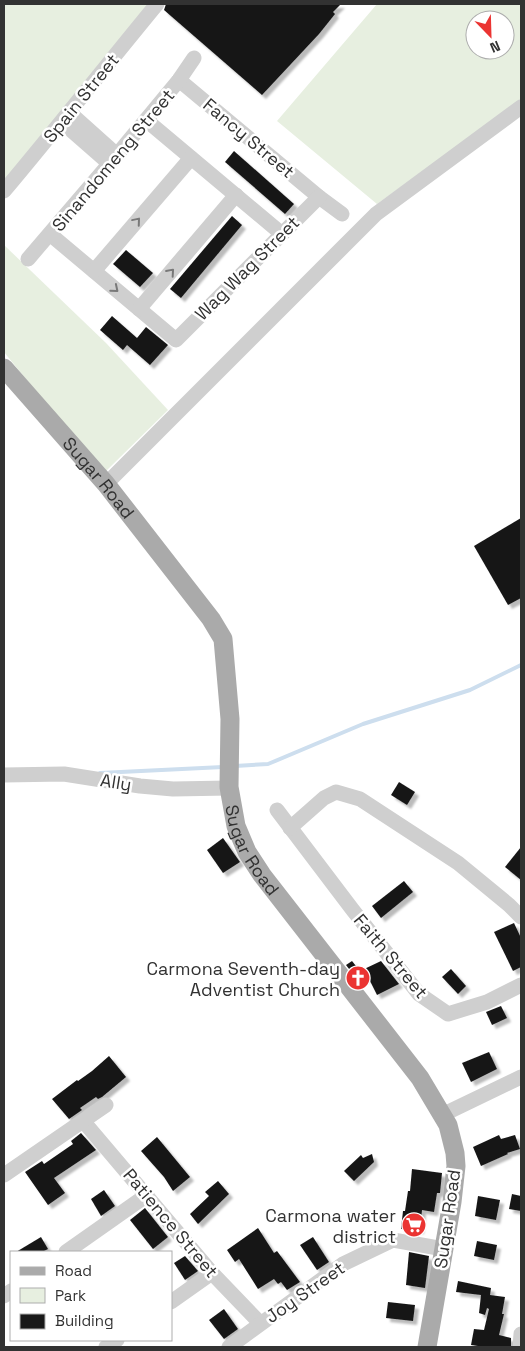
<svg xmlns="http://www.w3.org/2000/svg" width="525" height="1351" font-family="'Space Grotesk',sans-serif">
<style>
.green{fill:#e7efe0;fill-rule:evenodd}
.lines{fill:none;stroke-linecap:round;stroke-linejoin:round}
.stream{stroke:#cddeee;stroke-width:4}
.building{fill:#191919;filter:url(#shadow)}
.minor{stroke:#cfcfcf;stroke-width:15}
.major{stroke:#aaa;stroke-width:19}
.oneway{stroke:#797979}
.labels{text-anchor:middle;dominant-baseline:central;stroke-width:5;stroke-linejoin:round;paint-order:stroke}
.street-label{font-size:18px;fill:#323232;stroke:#fff}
.poi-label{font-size:18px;fill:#323232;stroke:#fff;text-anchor:end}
</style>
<defs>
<filter id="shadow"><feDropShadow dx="4" dy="4" stdDeviation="1" flood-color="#0004"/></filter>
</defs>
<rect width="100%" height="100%" fill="#fff"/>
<g class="green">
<polygon points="4,4 151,4 4,181"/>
<path d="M377,4H521V101L377,204L277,121ZM475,20H505V50H475Z"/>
<polygon points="4,245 106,343 168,410 103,474 4,352"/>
</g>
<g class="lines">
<g class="stream">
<polyline points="235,766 268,764 363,724 470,690 521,665"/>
<polyline points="100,773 223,767"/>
</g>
</g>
<g class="building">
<polygon points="166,4 341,4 333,12 335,14 319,34 262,95 164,10"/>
<polygon points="234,151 294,204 285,214 225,162"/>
<polygon points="232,216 242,225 181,298 170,289"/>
<polygon points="126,250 153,273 140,287 113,264"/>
<polygon points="112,316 137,338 146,327 168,345 150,365 127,345 123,350 100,330"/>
<polygon points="521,518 521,598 508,605 474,546"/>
<polygon points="399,782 415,792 407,805 391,795"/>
<polygon points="223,838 240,862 223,873 207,850"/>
<polygon points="521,847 521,880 505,867"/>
<polygon points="404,881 413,892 381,918 372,906"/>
<polygon points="514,923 521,938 521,967 513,971 494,932"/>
<polygon points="352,961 360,971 381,961 399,984 377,995 368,977 359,982 346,965"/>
<polygon points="451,969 466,986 458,994 442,977"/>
<polygon points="501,1006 507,1018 492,1025 486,1012"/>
<polygon points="489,1052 497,1069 471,1082 462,1063"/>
<polygon points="109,1056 126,1077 102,1097 98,1099 96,1097 80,1108 82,1110 69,1119 52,1099 77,1080 78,1081 92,1071"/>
<polygon points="81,1133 96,1150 54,1178 65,1193 48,1205 25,1172 42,1161 44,1164 73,1144 71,1141"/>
<polygon points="499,1135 501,1139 515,1135 520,1149 507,1153 508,1154 481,1166 473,1147"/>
<polygon points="157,1137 190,1177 173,1191 164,1177 141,1151"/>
<polygon points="372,1154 374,1162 354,1181 344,1171 361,1155 363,1158"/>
<polygon points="412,1169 442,1173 440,1193 437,1193 434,1212 422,1210 420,1230 401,1229 403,1211 405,1211 408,1191 410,1191"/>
<polygon points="218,1181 229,1194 198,1224 190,1214 209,1196 205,1192"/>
<polygon points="104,1190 115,1206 101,1216 91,1199"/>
<polygon points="512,1194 521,1196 521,1211 509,1209"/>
<polygon points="478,1196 500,1200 496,1220 475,1216"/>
<polygon points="145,1208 168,1237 153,1249 130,1220"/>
<polygon points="258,1228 274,1253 277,1251 300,1282 287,1290 281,1282 278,1284 274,1279 258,1289 239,1259 235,1262 227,1250"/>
<polygon points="41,1237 48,1249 42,1252 16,1252"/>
<polygon points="313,1237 329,1262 317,1270 300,1245"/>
<polygon points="477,1241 497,1245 494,1260 474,1256"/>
<polygon points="409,1252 429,1256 425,1288 406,1285"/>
<polygon points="185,1256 198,1271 185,1280 174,1263"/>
<polygon points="458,1281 491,1288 490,1295 505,1297 502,1314 504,1314 499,1335 511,1338 511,1347 485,1347 471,1345 474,1329 484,1330 489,1309 487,1308 485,1315 479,1313 481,1295 456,1292"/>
<polygon points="388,1302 415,1305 413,1321 386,1318"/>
<polygon points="224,1309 238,1329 224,1339 209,1320"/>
</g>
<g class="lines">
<g class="minor">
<polyline points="179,80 319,197 342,214"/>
<polyline points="69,112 117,155"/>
<polyline points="146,120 282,234"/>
<polyline points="62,122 110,164"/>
<path d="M4,191C56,129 106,66 157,4"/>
<polyline points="51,235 176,340 319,197"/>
<polyline points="28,259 117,155 179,80 194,58"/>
<polyline points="94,271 191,158"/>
<polyline points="139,309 236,195"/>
<polyline points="106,484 376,214 521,107"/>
<polyline points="4,775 64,774 140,786 173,789 229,788"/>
<polyline points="277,810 352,909 419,994 448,1014 487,1002 521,985"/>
<polyline points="290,828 324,798 336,792 360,799 458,863 509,905 521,917"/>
<polyline points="442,1115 521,1077"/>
<polyline points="84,1122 212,1273 260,1323"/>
<polyline points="4,1175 106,1105"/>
<polyline points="66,1252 147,1195"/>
<polyline points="4,1296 11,1291"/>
<polyline points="171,1302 212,1273"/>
<polyline points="106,1347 117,1340"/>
<polyline points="229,1347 343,1264 393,1240 444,1249"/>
<polyline points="520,1347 521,1334"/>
</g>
<path class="major" id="s1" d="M4,368L106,484L211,619L223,639L230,719L229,787L236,826L247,852L262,875L420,1078L448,1125L455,1153L456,1166L452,1202L427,1347"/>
</g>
<defs><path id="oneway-chevron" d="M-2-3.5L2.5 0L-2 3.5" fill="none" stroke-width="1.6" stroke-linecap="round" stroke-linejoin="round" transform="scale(1.25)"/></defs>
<g class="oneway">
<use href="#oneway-chevron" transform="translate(137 221) rotate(-50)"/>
<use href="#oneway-chevron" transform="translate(171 272) rotate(-49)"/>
<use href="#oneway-chevron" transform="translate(115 289) rotate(40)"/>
</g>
<defs>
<symbol id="church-disc" viewBox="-11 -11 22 22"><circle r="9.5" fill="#eb3432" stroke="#fff"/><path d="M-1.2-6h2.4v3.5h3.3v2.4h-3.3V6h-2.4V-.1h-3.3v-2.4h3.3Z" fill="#fff"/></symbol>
<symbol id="supermarket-disc" viewBox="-11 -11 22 22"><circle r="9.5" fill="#eb3432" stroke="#fff"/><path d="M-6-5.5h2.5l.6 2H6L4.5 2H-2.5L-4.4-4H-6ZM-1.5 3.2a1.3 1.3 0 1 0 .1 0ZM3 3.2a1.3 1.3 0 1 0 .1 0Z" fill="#fff"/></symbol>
</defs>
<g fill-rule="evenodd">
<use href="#church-disc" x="344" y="964" width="28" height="28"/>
<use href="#supermarket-disc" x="400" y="1211" width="28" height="28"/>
</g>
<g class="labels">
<g class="street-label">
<text transform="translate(81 98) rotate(-51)">Spain Street</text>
<text transform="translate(249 138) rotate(40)">Fancy Street</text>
<text transform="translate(113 160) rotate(-50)">Sinandomeng Street</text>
<text transform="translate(247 268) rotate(-45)">Wag Wag Street</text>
<text stroke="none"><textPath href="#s1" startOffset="145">Sugar Road</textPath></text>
<text transform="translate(116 782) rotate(9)">Ally</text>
<text stroke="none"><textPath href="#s1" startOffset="565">Sugar Road</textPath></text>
<text transform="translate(391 956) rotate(50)">Faith Street</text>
<text transform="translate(447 1219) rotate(-82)">Sugar Road</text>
<text transform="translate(171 1223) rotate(50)">Patience Street</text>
<text transform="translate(305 1292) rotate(-35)">Joy Street</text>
</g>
<g class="poi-label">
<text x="340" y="968">Carmona Seventh-day<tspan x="340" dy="21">Adventist Church</tspan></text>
<text x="396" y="1215">Carmona water<tspan x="396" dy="21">district</tspan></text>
</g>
</g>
<rect width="525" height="1351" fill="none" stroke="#323232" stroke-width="10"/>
<rect x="10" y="1251" width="162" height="90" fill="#ffffff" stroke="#adadad"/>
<rect x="20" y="1267" width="25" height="8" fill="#aaaaaa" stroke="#adadad"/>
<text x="55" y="1276" font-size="15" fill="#323232">Road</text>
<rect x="20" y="1288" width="25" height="15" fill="#e7efe0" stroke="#adadad"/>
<text x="55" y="1301" font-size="15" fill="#323232">Park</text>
<rect x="20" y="1314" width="25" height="15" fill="#191919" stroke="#adadad"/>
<text x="55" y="1326" font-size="15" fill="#323232">Building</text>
<g transform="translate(490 35) rotate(157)"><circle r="24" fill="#ffffff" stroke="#adadad"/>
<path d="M0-4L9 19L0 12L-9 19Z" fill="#eb3432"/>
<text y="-8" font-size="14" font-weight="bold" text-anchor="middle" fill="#323232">N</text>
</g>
</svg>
